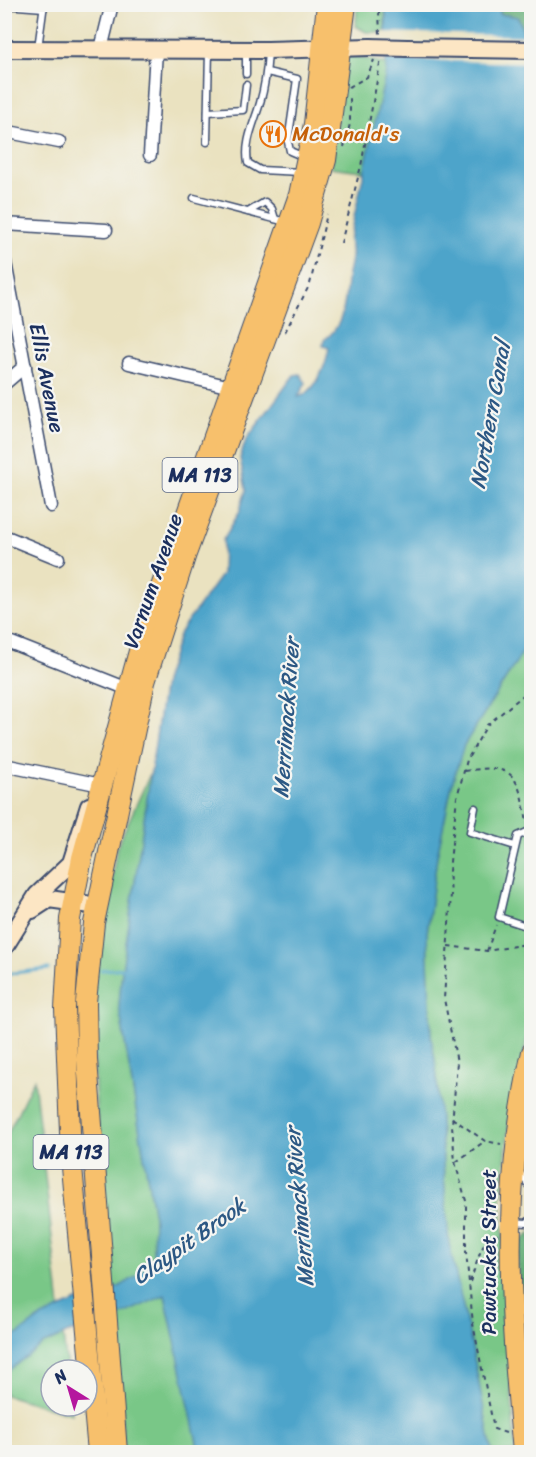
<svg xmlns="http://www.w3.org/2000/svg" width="536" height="1457" font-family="Sriracha,sans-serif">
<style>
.green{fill:#79c787;stroke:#4a7b72;stroke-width:1.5}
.forest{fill:#62ac74;stroke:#3e6e69;stroke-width:1.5}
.water{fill:#4da4ca;stroke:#346a94;stroke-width:1.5}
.pier{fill:#eae2c0}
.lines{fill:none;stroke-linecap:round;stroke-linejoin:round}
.stream{stroke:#4da4ca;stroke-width:3}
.service-casing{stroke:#3a4a6d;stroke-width:9}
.minor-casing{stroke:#3a4a6d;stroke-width:15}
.secondary-casing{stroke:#3a4a6d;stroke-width:20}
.primary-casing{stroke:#3a4a6d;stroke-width:22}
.path{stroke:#3a4a6d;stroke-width:2;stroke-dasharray:4.5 4.5;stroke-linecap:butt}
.service{stroke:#fff;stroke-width:6}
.minor{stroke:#fff;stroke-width:12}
.secondary{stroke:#fce6c4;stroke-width:16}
.primary{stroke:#f7c06c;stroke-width:20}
.secondary-bridge-casing{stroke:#3a4a6d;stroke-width:20;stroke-linecap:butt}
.secondary-bridge{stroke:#fce6c4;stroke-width:16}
.labels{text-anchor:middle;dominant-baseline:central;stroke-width:4.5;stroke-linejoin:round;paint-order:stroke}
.shield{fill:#f6f6f2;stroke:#5d6b8a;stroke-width:1.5}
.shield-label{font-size:20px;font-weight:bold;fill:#1b2f5e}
.food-label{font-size:21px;fill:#c56008;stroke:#f6f6f2;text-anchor:start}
.street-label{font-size:21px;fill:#1b2f5e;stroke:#f6f6f2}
.water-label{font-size:22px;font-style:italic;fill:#2c5884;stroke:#f6f6f2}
</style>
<rect width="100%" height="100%" fill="#f6f6f2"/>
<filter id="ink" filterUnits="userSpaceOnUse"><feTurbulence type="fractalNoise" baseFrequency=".0167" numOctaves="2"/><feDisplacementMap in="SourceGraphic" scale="12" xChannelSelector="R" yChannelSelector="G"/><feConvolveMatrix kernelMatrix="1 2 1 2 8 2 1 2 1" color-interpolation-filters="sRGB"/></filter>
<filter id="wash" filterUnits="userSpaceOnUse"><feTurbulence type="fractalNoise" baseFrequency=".008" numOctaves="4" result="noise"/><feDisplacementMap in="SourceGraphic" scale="24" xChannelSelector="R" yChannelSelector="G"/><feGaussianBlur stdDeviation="1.35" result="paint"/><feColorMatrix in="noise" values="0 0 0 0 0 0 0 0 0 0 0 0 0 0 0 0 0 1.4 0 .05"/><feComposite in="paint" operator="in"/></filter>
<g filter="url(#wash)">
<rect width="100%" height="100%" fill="#eae2c0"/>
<g class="green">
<polygon points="357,5 385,5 385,32 366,32 356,26"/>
<polygon points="345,53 396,67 384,174 331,167"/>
<polygon points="527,645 532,647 532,1016 510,1114 501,1200 515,1452 492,1452 471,1342 449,1244 436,1067 431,1036 427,933 437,856 452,784 464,745"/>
<polygon points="151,772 122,971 119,1006 154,1217 153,1257 165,1295 200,1452 124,1452 95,1092 93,992 117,847"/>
<polygon points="34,1079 67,1370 51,1370 51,1406 71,1406 72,1414 5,1395 4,1141"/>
</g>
<g class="forest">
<polygon points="499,5 531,5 531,36 525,36 518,17 500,14"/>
<polygon points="531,1232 531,1452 516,1244"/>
</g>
<path class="water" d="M386,5H499L500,14L518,17L525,36L527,61L531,68V643L527,645L464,745L452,784L437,856L427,933L431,1036L436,1067L449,1244L471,1342L492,1452H199L165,1295L101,1324L75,1330L42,1345L5,1373V1344L40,1318L77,1301L119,1287L139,1275L153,1257L154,1217L119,1006L122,971L164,682L180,632L222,574L223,540L239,513L246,490L240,458L246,440L294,375L300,374L306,383L298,397C316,393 326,365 329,348L323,346L324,340C344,327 345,303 347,281C348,266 355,256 349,240L386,72Z"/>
<polygon class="pier" points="383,32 528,36 531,63 383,59"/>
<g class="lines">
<g class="stream">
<polyline points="101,970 126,968"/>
<polyline points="4,974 49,969"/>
</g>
</g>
</g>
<g filter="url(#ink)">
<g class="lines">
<defs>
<g id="service">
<polyline points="4,5 44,8"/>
<polyline points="38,48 44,4"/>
<path d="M268,52C267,69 265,86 260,103C254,124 244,142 248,163L260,170L301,172"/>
<polyline points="267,72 297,79 288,142 290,151 304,157"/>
<polyline points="246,74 246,51"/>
<polyline points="208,112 243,110 246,85"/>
<polyline points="207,142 209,50"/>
<polyline points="194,198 286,222"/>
<polyline points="248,212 265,202 272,209 275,219"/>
<polyline points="475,808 470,832 515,846"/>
<polyline points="532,830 518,836 499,917 532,928"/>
<polyline points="527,927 532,911"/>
<polyline points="519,1171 532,1190"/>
<polyline points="513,1222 527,1223 532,1218"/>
</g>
<g id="minor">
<polyline points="101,49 112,4"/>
<polyline points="4,131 59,142"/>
<polyline points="150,155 156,50"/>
<polyline points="4,224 106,230"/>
<polyline points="4,257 51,506"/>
<polyline points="129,363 231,387"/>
<polyline points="4,384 25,366"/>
<polyline points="4,536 58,558"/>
<polyline points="4,640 128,689"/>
<polyline points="4,765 101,785"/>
</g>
<g id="secondary">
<polyline points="407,48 532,50"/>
<polyline points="4,49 268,50 370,47"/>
<polyline points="32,910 49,899 98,906"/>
<polyline points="4,948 37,895 71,863 89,806"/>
</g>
<g id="primary">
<polyline points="98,1452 71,1156 65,1009 70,919 82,858 141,644 299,195 314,124 327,4"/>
<polyline points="117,1452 87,1060 86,1002 94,923 145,682 186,554 308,223 326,160 346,4"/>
<path d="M523,1452C510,1312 500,1191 532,1052"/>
</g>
</defs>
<use href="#service" class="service-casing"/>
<use href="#minor" class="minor-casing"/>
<use href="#secondary" class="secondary-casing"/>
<use href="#primary" class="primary-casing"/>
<g class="path">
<polyline points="379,11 380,35"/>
<polyline points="349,87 367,77 374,60"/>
<polyline points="344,147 350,124 350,97"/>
<polyline points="341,243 361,166 381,59"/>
<polyline points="285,332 310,284 327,214"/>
<path d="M465,771C519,762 517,778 528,825"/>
<polyline points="448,946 487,951 532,943"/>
<polyline points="487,951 496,925"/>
<polyline points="452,1118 485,1141 501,1144"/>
<polyline points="456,1162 485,1141"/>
<polyline points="470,1282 481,1250 489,1237 498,1235"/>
<polyline points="506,1433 494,1429 473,1324 466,1252 466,1201 455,1162 452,1125 457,1062 444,999 451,894 449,871 457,797 467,760 487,725 532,688"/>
</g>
<use href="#service" class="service"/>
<use href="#minor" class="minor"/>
<use href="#secondary" class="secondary"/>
<use href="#primary" class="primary"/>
<defs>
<polyline id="secondary-bridge" points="370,47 407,48"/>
</defs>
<use href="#secondary-bridge" class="secondary-bridge-casing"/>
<use href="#secondary-bridge" class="secondary-bridge"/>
</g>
</g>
<defs>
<symbol id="restaurant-ring" viewBox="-11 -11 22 22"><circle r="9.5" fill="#f6f6f2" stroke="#e8710a" stroke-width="1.5"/><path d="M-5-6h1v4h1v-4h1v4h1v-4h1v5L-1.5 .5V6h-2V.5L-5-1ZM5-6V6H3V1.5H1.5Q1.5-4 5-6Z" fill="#e8710a"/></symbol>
</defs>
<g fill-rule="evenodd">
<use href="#restaurant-ring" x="258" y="119" width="30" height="30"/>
</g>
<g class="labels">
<g class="shield">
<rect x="162.5" y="458" width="75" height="34" rx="4.5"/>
<rect x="33.5" y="1135" width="75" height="34" rx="4.5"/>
</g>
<g class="shield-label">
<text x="200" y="475">MA 113</text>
<text x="71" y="1152">MA 113</text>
</g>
<g class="food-label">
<text x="292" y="134">McDonald's</text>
</g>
<g class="street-label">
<text transform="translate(47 378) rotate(79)">Ellis Avenue</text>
<text transform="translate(153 581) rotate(-71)">Varnum Avenue</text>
<text transform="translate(489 1252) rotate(-90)">Pawtucket Street</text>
</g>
<g class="water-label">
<text transform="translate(490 415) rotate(-80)">Northern Canal</text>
<text transform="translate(286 718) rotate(-86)">Merrimack River</text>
<text transform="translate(299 1207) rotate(-95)">Merrimack River</text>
<text transform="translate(189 1241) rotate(-35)">Claypit Brook</text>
</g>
</g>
<rect width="536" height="1457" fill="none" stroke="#f6f6f2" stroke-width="24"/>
<g transform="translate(69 1388) rotate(323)"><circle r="28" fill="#f6f6f2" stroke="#9ea6b7" stroke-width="1.5"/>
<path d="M0-4.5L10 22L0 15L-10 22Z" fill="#b5179e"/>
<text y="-9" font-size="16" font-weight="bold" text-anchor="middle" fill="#1b2f5e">N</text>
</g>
</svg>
